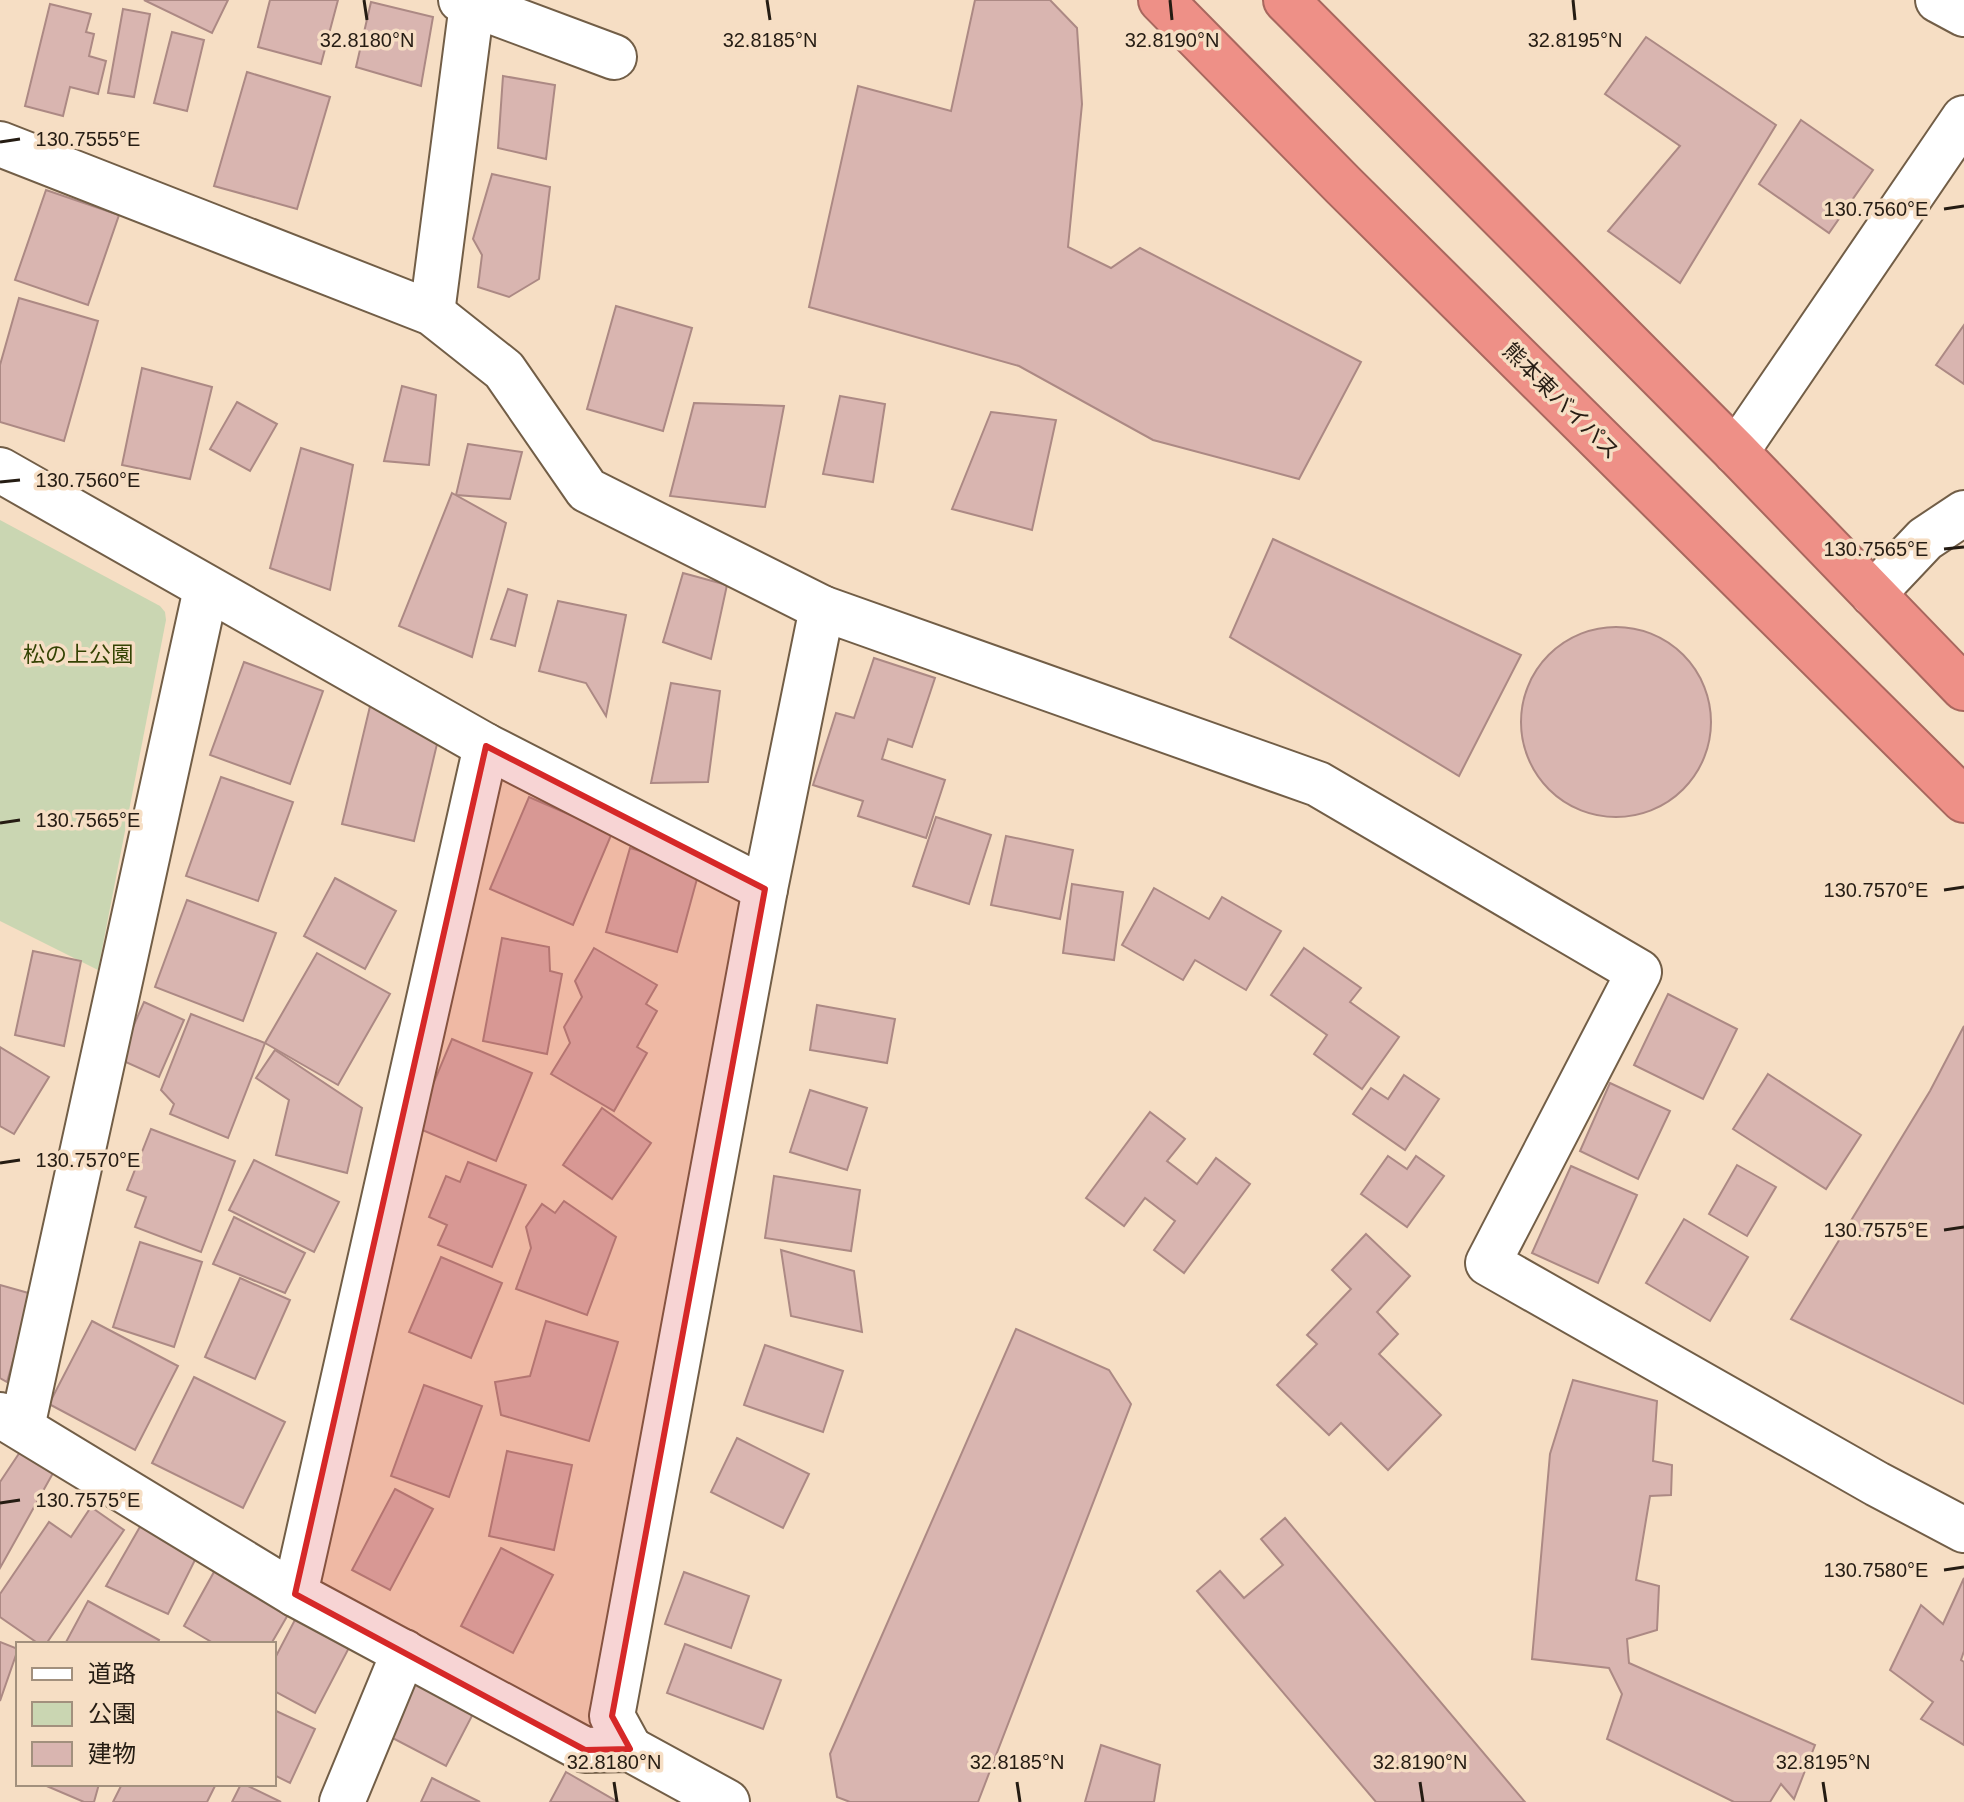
<svg xmlns="http://www.w3.org/2000/svg" width="1964" height="1802" font-family="Arial,'Noto Sans JP',sans-serif">
<style>
.green{fill:#cad6b2}
.building{fill:#d9b5b0;stroke:#ac8984;stroke-width:2}
.lines{fill:none;stroke-linecap:round;stroke-linejoin:round}
.street-casing{stroke:#725e47;stroke-width:48}
.highway-casing{stroke:#a8675e;stroke-width:48}
.street{stroke:#fff;stroke-width:44}
.highway{stroke:#ee9087;stroke-width:44}
.marked{fill:#d62828;fill-opacity:0.2;stroke:#d62828;stroke-width:6;stroke-linejoin:round}
.ticks{fill:none;stroke:#251c13;stroke-width:3}
.labels{text-anchor:middle;dominant-baseline:central;stroke-width:7;stroke-linejoin:round;paint-order:stroke}
.street-label{font-size:22px;fill:#251c13;stroke:#f6dec4}
.park-label{font-size:22px;fill:#344303;stroke:#f6dec4}
.ticks-label{font-size:20px;text-anchor:middle;fill:#251c13;stroke:#f6dec4;stroke-width:7;stroke-linejoin:round;paint-order:stroke}
</style>
<rect width="100%" height="100%" fill="#f6dec4"/>
<polygon class="green" points="0,520 160,606 165,612 166,620 98,970 0,921"/>
<g class="building">
<polygon points="144,0 228,0 212,33"/>
<polygon points="270,0 338,0 321,64 258,47"/>
<polygon points="975,0 1050,0 1077,28 1082,104 1068,247 1111,268 1140,248 1361,362 1299,479 1153,440 1019,366 809,307 858,86 951,111"/>
<polygon points="371,2 433,17 421,86 356,67"/>
<polygon points="50,4 91,14 86,32 94,34 89,56 106,61 98,94 70,87 63,116 25,106"/>
<polygon points="123,9 150,14 134,97 108,93"/>
<polygon points="172,32 204,40 187,111 154,103"/>
<polygon points="1646,37 1776,125 1680,283 1608,231 1680,146 1605,94"/>
<polygon points="247,72 330,97 297,209 214,186"/>
<polygon points="503,76 555,85 546,159 498,148"/>
<polygon points="1801,120 1873,170 1829,233 1759,184"/>
<polygon points="492,174 550,187 539,279 509,297 478,287 482,255 473,239"/>
<polygon points="46,190 119,215 88,305 15,280"/>
<polygon points="19,298 98,321 64,441 0,422 0,365"/>
<polygon points="616,306 692,328 663,431 587,409"/>
<polygon points="1964,325 1964,384 1936,365"/>
<polygon points="142,368 212,387 190,479 122,465"/>
<polygon points="402,386 436,395 429,465 384,461"/>
<polygon points="840,396 885,404 873,482 823,474"/>
<polygon points="237,402 277,424 250,471 210,449"/>
<polygon points="694,403 784,406 765,507 670,496"/>
<polygon points="991,412 1056,420 1032,530 952,509"/>
<polygon points="468,444 522,452 510,499 456,495"/>
<polygon points="301,448 353,465 330,590 270,568"/>
<polygon points="452,493 506,523 472,657 399,626"/>
<polygon points="1273,539 1521,655 1459,776 1230,637"/>
<polygon points="683,573 727,585 711,659 663,642"/>
<polygon points="508,589 527,595 515,646 491,639"/>
<polygon points="558,601 626,615 606,716 586,683 539,671"/>
<circle cx="1616" cy="722" r="95"/>
<polygon points="874,658 935,678 912,747 888,739 882,759 945,780 926,838 858,816 863,801 813,785 836,713 854,718"/>
<polygon points="244,662 323,691 290,784 210,755"/>
<polygon points="671,683 720,691 708,782 651,783"/>
<polygon points="371,702 437,744 414,841 342,824"/>
<polygon points="221,777 293,802 258,901 186,876"/>
<polygon points="529,797 612,833 573,925 490,889"/>
<polygon points="936,817 991,835 969,904 913,886"/>
<polygon points="1006,836 1073,850 1060,919 991,905"/>
<polygon points="630,848 700,868 677,952 606,932"/>
<polygon points="335,878 396,911 365,969 304,936"/>
<polygon points="1072,884 1123,892 1114,960 1063,953"/>
<polygon points="1154,888 1209,919 1222,897 1281,931 1246,990 1195,960 1183,980 1122,945"/>
<polygon points="187,900 276,933 243,1021 155,987"/>
<polygon points="502,938 549,947 550,971 562,974 547,1054 483,1041"/>
<polygon points="594,948 657,985 646,1004 657,1011 637,1047 647,1053 614,1111 551,1074 570,1043 564,1027 582,997 575,981"/>
<polygon points="1304,948 1361,988 1350,1002 1399,1037 1362,1089 1314,1054 1327,1035 1271,995"/>
<polygon points="33,951 81,961 64,1046 15,1035"/>
<polygon points="317,953 390,994 338,1085 265,1043"/>
<polygon points="1668,994 1737,1029 1703,1099 1634,1065"/>
<polygon points="144,1002 184,1020 159,1077 119,1059"/>
<polygon points="817,1005 895,1019 887,1063 810,1050"/>
<polygon points="191,1014 265,1043 228,1138 170,1114 174,1104 161,1090"/>
<polygon points="1964,1026 1964,1404 1791,1319 1930,1091"/>
<polygon points="452,1039 532,1073 496,1161 415,1127"/>
<polygon points="0,1047 49,1077 14,1134 0,1126"/>
<polygon points="275,1050 362,1108 347,1173 276,1155 289,1100 256,1078"/>
<polygon points="1768,1074 1861,1135 1826,1189 1733,1129"/>
<polygon points="1404,1075 1439,1099 1405,1150 1353,1114 1371,1088 1388,1099"/>
<polygon points="1610,1083 1670,1111 1638,1179 1580,1151"/>
<polygon points="810,1090 867,1108 847,1170 790,1152"/>
<polygon points="602,1108 651,1143 612,1199 563,1165"/>
<polygon points="1150,1112 1185,1139 1167,1161 1197,1184 1216,1158 1250,1184 1184,1273 1154,1250 1175,1221 1145,1198 1124,1226 1086,1198"/>
<polygon points="151,1129 235,1161 201,1252 135,1227 146,1197 127,1190"/>
<polygon points="1388,1156 1407,1169 1416,1156 1444,1176 1407,1227 1361,1194"/>
<polygon points="254,1160 339,1202 314,1252 229,1210"/>
<polygon points="468,1162 526,1185 492,1267 438,1245 447,1225 429,1217 446,1176 460,1182"/>
<polygon points="1737,1165 1776,1187 1747,1236 1709,1214"/>
<polygon points="1571,1166 1637,1195 1598,1283 1532,1253"/>
<polygon points="774,1176 860,1190 851,1251 765,1238"/>
<polygon points="564,1201 616,1237 587,1315 516,1289 531,1248 526,1227 542,1204 555,1213"/>
<polygon points="234,1217 305,1253 285,1293 213,1264"/>
<polygon points="1684,1219 1748,1257 1710,1321 1646,1283"/>
<polygon points="1366,1234 1410,1276 1377,1312 1398,1334 1379,1354 1441,1415 1388,1470 1341,1423 1329,1435 1277,1385 1317,1344 1307,1335 1351,1289 1332,1270"/>
<polygon points="140,1242 202,1262 174,1347 113,1327"/>
<polygon points="781,1250 854,1271 862,1332 791,1316"/>
<polygon points="441,1257 502,1283 471,1358 409,1332"/>
<polygon points="240,1278 290,1300 255,1379 205,1357"/>
<polygon points="0,1285 32,1294 7,1382 0,1378"/>
<polygon points="92,1321 178,1366 135,1450 49,1404"/>
<polygon points="546,1321 618,1342 589,1441 501,1415 495,1382 530,1376"/>
<polygon points="1016,1329 1109,1370 1131,1404 978,1802 850,1802 837,1797 830,1754"/>
<polygon points="765,1345 843,1371 823,1432 744,1405"/>
<polygon points="194,1377 285,1422 243,1508 152,1463"/>
<polygon points="1573,1380 1657,1401 1653,1461 1672,1465 1671,1495 1650,1496 1636,1580 1659,1586 1657,1630 1627,1639 1629,1663 1815,1745 1794,1799 1781,1784 1770,1802 1734,1802 1607,1739 1622,1694 1609,1668 1532,1659 1550,1454"/>
<polygon points="424,1385 482,1406 449,1497 391,1476"/>
<polygon points="737,1438 809,1474 783,1528 711,1492"/>
<polygon points="22,1449 57,1466 0,1568 0,1482"/>
<polygon points="507,1451 572,1465 554,1550 489,1536"/>
<polygon points="395,1489 433,1509 390,1590 352,1570"/>
<polygon points="91,1507 124,1530 46,1644 39,1644 0,1617 0,1594 49,1522 71,1537"/>
<polygon points="1285,1518 1525,1802 1376,1802 1197,1591 1220,1571 1244,1598 1283,1565 1261,1539"/>
<polygon points="141,1525 197,1556 168,1614 106,1586"/>
<polygon points="501,1548 553,1575 513,1653 461,1626"/>
<polygon points="219,1563 293,1606 271,1644 215,1644 184,1626"/>
<polygon points="684,1572 749,1596 731,1648 665,1624"/>
<polygon points="1964,1578 1964,1651 1961,1660 1964,1662 1964,1745 1921,1719 1933,1702 1890,1670 1921,1605 1943,1624"/>
<polygon points="88,1601 159,1640 157,1644 65,1644"/>
<polygon points="298,1614 352,1642 315,1713 274,1691 274,1660"/>
<polygon points="0,1642 18,1649 0,1701"/>
<polygon points="685,1644 781,1680 763,1729 667,1693"/>
<polygon points="413,1677 475,1710 446,1766 383,1733"/>
<polygon points="274,1710 315,1729 290,1783 274,1775"/>
<polygon points="1101,1745 1160,1765 1154,1802 1085,1802"/>
<polygon points="566,1772 618,1802 550,1802"/>
<polygon points="432,1778 480,1802 421,1802"/>
<polygon points="42,1784 99,1784 94,1802 84,1802"/>
<polygon points="122,1784 216,1784 207,1802 113,1802"/>
<polygon points="241,1784 244,1784 281,1802 232,1802"/>
</g>
<g class="lines">
<defs>
<g id="street">
<polyline points="461,0 614,57"/>
<polyline points="1938,0 1964,14"/>
<polyline points="0,144 432,313 504,370 587,490 822,608"/>
<polyline points="432,313 472,4"/>
<polyline points="1736,452 1964,118"/>
<polyline points="0,470 486,746 765,889"/>
<polyline points="1873,594 1925,539 1964,513"/>
<polyline points="0,1415 295,1594 585,1750 630,1749 727,1802"/>
<polyline points="22,1427 206,589"/>
<polyline points="295,1594 486,746"/>
<polyline points="630,1749 612,1716 765,889 822,608 1318,784 1639,972 1488,1263 1877,1484 1964,1530"/>
<polyline points="342,1802 404,1652"/>
</g>
<g id="highway">
<polyline points="1161,0 1343,185 1964,800"/>
<polyline points="1286,0 1736,452 1964,688"/>
</g>
</defs>
<use href="#street" class="street-casing"/>
<use href="#highway" class="highway-casing"/>
<use href="#street" class="street"/>
<use href="#highway" class="highway"/>
</g>
<path class="marked" d="M486,746L765,889L612,1716L630,1749L585,1750L295,1594Z"/>
<path class="ticks" d="M364,0L367,20M767,0L770,20M1170,0L1172,20M1573,0L1575,20M0,142L20,139M1944,209L1964,206M0,482L20,480M1944,549L1964,547M0,823L20,820M1944,890L1964,887M0,1163L20,1160M1944,1230L1964,1227M0,1503L20,1500M1944,1570L1964,1567M614,1782L617,1802M1017,1782L1020,1802M1420,1782L1423,1802M1823,1782L1826,1802"/>
<g class="labels">
<g class="street-label">
<text transform="translate(1561 401) rotate(45)">熊本東バイパス</text>
</g>
<g class="park-label">
<text x="78" y="654">松の上公園</text>
</g>
</g>
<g class="ticks-label">
<text x="367" y="47">32.8180°N</text>
<text x="770" y="47">32.8185°N</text>
<text x="1172" y="47">32.8190°N</text>
<text x="1575" y="47">32.8195°N</text>
<text x="88" y="146">130.7555°E</text>
<text x="1876" y="216">130.7560°E</text>
<text x="88" y="487">130.7560°E</text>
<text x="1876" y="556">130.7565°E</text>
<text x="88" y="827">130.7565°E</text>
<text x="1876" y="897">130.7570°E</text>
<text x="88" y="1167">130.7570°E</text>
<text x="1876" y="1237">130.7575°E</text>
<text x="88" y="1507">130.7575°E</text>
<text x="1876" y="1577">130.7580°E</text>
<text x="614" y="1769">32.8180°N</text>
<text x="1017" y="1769">32.8185°N</text>
<text x="1420" y="1769">32.8190°N</text>
<text x="1823" y="1769">32.8195°N</text>
</g>
<rect x="16" y="1642" width="260" height="144" fill="#f6dec4" stroke="#a2907d" stroke-width="2"/>
<rect x="32" y="1668" width="40" height="12" fill="#ffffff" stroke="#a2907d" stroke-width="2"/>
<text x="88" y="1682" font-size="24" fill="#251c13">道路</text>
<rect x="32" y="1702" width="40" height="24" fill="#cad6b2" stroke="#a2907d" stroke-width="2"/>
<text x="88" y="1722" font-size="24" fill="#251c13">公園</text>
<rect x="32" y="1742" width="40" height="24" fill="#d9b5b0" stroke="#a2907d" stroke-width="2"/>
<text x="88" y="1762" font-size="24" fill="#251c13">建物</text>
</svg>
